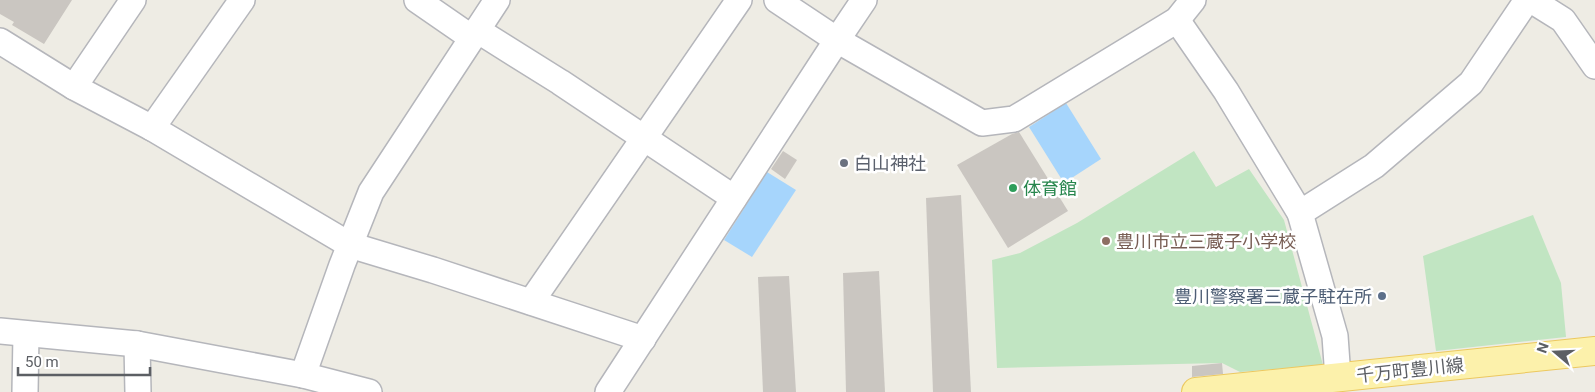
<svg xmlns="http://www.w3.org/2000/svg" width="1595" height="392" font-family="Roboto,'Noto Sans JP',sans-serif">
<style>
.green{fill:#c1e5c2}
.water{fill:#a6d5fc}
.building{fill:#cac6c1}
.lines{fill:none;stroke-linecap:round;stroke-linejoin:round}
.minor-casing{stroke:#b5b6bb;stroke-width:28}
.major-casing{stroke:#ecc85f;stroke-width:30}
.minor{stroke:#fff;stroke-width:25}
.major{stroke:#fcf1ab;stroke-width:28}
.worship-dot{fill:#6b7280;stroke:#fff;stroke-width:2}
.leisure-dot{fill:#2e9e5b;stroke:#fff;stroke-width:2}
.education-dot{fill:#8d6e63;stroke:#fff;stroke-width:2}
.service-dot{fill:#5c6f8a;stroke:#fff;stroke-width:2}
.labels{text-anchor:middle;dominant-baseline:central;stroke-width:5;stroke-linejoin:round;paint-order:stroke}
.worship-label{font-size:18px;fill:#5b616d;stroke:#fff;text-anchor:start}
.leisure-label{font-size:18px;fill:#27864d;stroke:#fff;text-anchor:start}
.education-label{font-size:18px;fill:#785e54;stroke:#fff;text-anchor:start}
.service-label{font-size:18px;fill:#4e5e75;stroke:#fff;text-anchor:end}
.street-label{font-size:18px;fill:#5c5f64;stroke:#fff}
</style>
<rect width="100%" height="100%" fill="#eeece4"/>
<g class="green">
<polygon points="1194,151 1216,187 1249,169 1284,220 1323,365 1240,372 1222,363 997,368 992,260 1020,253 1077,223"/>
<polygon points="1533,215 1561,283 1566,337 1436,351 1423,256"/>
</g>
<g class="water">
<polygon points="1066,103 1101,159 1064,183 1029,127"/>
<polygon points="767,172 796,190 752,257 724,240"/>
</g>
<g class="building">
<polygon points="0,0 72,0 44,44 12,25 14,22 0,14"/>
<polygon points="1019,132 1068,211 1008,248 957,165 1012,134"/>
<polygon points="783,151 797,160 785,179 771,169"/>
<polygon points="961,195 971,392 933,392 926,198"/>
<polygon points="879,271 885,392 846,392 843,273"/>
<polygon points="789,276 796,392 763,392 758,277"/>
<polygon points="1222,363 1223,374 1192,377 1192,366"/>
</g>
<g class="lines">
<defs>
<g id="minor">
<polyline points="417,0 472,38"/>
<polyline points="777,0 837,40 982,123 1014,119 1177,20 1193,0"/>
<polyline points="1531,0 1563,20 1595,66"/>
<polyline points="1177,20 1226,91 1300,213 1335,336 1338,378"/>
<polyline points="477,30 560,82 734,198"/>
<polyline points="0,41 74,87 152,128 350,245 433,270 643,339"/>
<polyline points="74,87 133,0"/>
<polyline points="152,128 242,0"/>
<polyline points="1300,213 1374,166 1471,83 1527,0"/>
<polyline points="531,302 739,0"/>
<polyline points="0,331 137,344 303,375 369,392"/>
<polyline points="137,344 138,392"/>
<polyline points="303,375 342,265 371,192 497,0"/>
<polyline points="25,392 26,334"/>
<polyline points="608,392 837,40 864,0"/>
</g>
<polyline id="major" points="1196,392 1595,351"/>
</defs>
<use href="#minor" class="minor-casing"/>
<use href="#major" class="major-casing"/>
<use href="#minor" class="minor"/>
<use href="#major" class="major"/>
</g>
<circle class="worship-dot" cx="844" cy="163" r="5"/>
<circle class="leisure-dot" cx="1013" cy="188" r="5"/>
<circle class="education-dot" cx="1106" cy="241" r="5"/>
<circle class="service-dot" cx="1382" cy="296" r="5"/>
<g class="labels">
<g class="worship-label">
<text x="854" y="163">白山神社</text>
</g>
<g class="leisure-label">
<text x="1023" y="188">体育館</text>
</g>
<g class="education-label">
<text x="1116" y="241">豊川市立三蔵子小学校</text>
</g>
<g class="service-label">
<text x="1372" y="296">豊川警察署三蔵子駐在所</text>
</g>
<g class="street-label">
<text transform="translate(1410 370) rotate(-6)">千万町豊川線</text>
</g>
</g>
<g transform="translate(1555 352) rotate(289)" stroke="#ffffff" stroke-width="4" paint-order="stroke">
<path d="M0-4L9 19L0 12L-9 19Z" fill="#5c5f64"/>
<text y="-8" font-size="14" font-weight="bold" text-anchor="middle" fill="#5c5f64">N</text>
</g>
<path d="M18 367v8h132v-8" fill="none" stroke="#5c5f64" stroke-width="2.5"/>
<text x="25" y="367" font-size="15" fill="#5c5f64" stroke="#ffffff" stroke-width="4" paint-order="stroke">50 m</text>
</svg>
